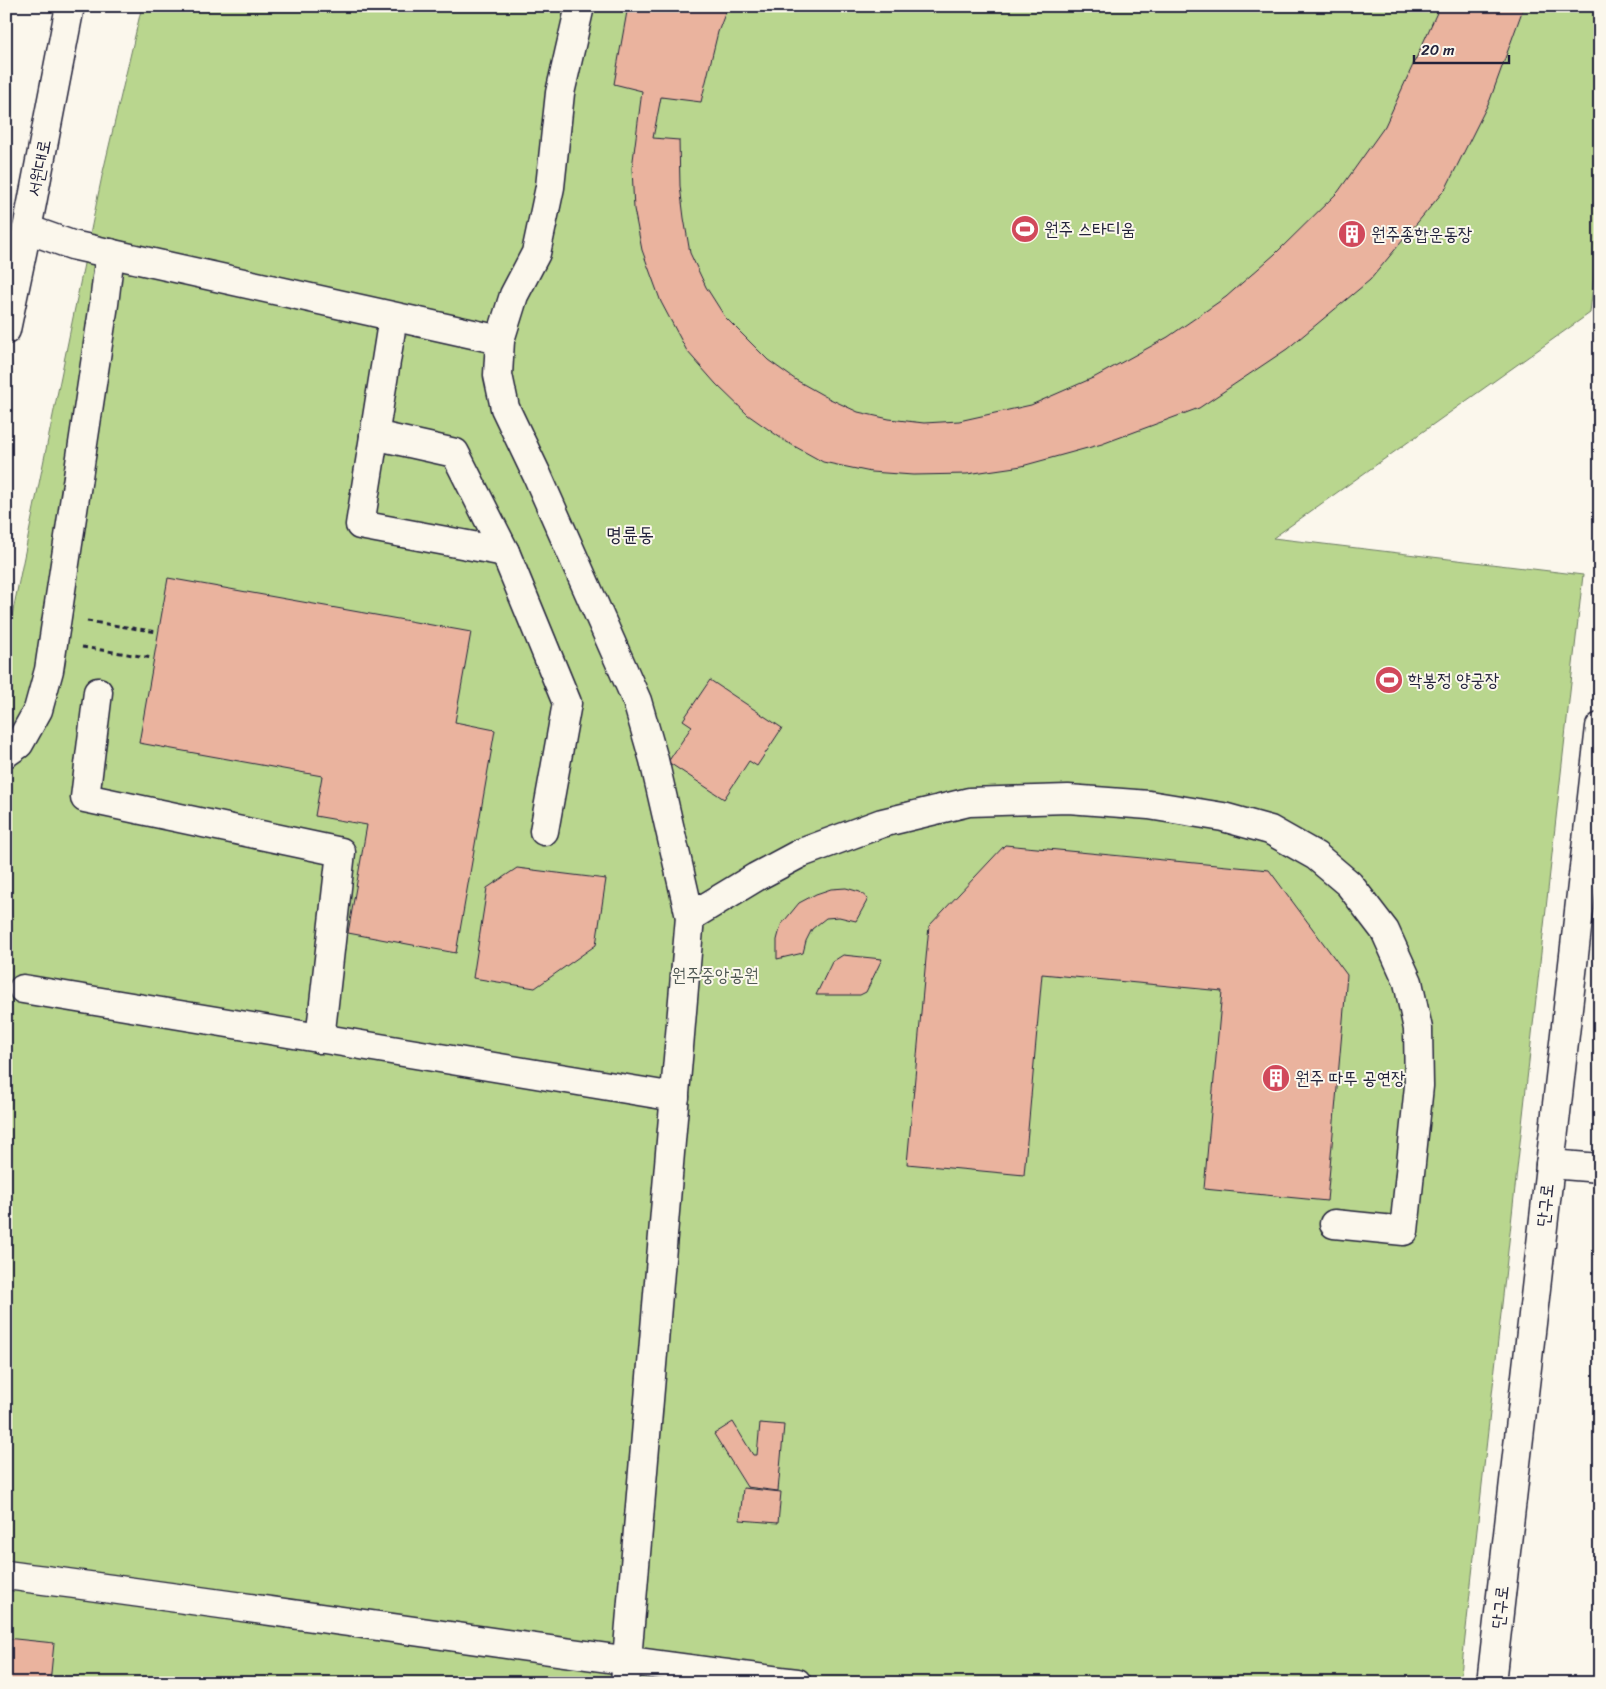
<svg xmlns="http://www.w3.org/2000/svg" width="1606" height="1689" font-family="Sriracha,'Poor Story',sans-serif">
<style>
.green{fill:#b9d68e;stroke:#6e7c64}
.building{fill:#eab39e;stroke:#22223b}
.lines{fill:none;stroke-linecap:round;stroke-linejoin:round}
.minor-casing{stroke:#22223b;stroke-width:31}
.path{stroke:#22223b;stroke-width:3;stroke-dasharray:5 4;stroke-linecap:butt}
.minor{stroke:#fbf7ec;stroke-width:28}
.labels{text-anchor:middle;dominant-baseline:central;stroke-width:4;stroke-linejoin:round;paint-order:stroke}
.street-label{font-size:18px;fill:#22223b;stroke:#fbf7ec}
.poi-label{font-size:18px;fill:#22223b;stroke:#fbf7ec;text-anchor:start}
.park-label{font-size:18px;fill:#4f5854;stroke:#fbf7ec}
.quarter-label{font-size:20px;fill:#22223b;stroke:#fbf7ec}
</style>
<rect width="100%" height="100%" fill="#fbf7ec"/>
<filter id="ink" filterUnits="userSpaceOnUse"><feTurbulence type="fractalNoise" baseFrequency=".02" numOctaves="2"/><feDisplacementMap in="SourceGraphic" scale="10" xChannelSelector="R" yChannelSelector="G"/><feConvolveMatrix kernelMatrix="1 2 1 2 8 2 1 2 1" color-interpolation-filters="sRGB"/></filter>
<g filter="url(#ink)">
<polygon class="green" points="142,6 1600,6 1600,219 1590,313 1273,538 1583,575 1460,1683 6,1683 6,645 102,176"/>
<g class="building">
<polygon points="628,6 728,6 718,32 701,102 661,97 653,138 679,140 680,186 684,218 690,253 706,287 725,317 768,360 796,380 828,398 858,412 889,419 924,423 959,421 1031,405 1095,377 1168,337 1226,297 1275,254 1338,192 1385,126 1440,6 1524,6 1490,100 1446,188 1370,280 1287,349 1199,408 1102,444 1022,466 967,474 913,475 871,472 823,462 785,441 748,415 716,384 687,351 661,302 642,250 634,209 632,168 642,91 614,84"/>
<polygon points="168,578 471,632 455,722 495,730 456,953 348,933 367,825 315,816 322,776 139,743"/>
<polygon points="710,680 782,728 757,766 749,761 724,799 668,762 692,726 683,720"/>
<polygon points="1005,845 1269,870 1347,975 1327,1201 1204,1189 1222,991 1042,974 1024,1175 907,1164 929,926"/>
<polygon points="517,868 606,879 596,945 535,988 473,978 487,888"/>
<polygon points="846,888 860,892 868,899 856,921 839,917 826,918 812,929 806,941 803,953 777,959 777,940 781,925 799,903 816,894 831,889"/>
<polygon points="843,955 882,959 866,992 860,995 816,995 832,962"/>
<polygon points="733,1422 753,1455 757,1455 760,1423 784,1425 778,1491 747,1487 714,1434"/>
<polygon points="743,1488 781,1492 778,1523 740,1520"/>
<polygon points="6,1638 54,1643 50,1683 6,1683"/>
</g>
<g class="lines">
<defs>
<g id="minor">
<polyline points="580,6 560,93 550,187 536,253 514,295 500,340 498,375 505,408 537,475 637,701 654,760 690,917 625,1683"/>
<polyline points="27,229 72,245 500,340"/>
<polyline points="393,317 360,525 505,552 567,703 544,831"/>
<polyline points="6,330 27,229 70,6"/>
<polyline points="374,435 455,453 505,552"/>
<polyline points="98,692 85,798 341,852 320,1039"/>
<polyline points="6,753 19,744 38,710 49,670 104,304 110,253"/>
<polyline points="690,917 756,877 801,853 882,823 969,802 1068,799 1149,805 1223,817 1270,830 1316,856 1349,884 1385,931 1408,982 1418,1029 1419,1086 1404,1231 1334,1224"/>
<polyline points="23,989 675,1097"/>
<polyline points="1550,1164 1600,1168"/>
<path d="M6,1575C270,1609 533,1650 797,1683"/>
<polyline points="1491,1683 1600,727"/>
</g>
</defs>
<use href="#minor" class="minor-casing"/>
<g class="path">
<polyline points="87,621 158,632"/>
<polyline points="82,647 153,658"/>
</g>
<use href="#minor" class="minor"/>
</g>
</g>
<defs>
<symbol id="stadium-disc" viewBox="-11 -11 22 22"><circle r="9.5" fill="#d1495b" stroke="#fbf7ec"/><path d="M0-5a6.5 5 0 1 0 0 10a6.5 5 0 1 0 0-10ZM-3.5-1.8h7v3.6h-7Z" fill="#fff"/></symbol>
<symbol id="building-disc" viewBox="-11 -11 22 22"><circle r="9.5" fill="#d1495b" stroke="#fbf7ec"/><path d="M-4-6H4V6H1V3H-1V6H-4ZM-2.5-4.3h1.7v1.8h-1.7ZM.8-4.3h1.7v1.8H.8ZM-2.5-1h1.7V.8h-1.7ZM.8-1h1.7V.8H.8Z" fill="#fff"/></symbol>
</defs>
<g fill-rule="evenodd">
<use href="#stadium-disc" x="1009" y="213" width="32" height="32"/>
<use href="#building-disc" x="1336" y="218" width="32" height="32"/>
<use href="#stadium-disc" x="1373" y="664" width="32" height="32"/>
<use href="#building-disc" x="1260" y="1062" width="32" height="32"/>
</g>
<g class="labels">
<g class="street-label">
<text transform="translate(39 168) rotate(-79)">서원대로</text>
<text transform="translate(1545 1205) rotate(-84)">단구로</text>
<text transform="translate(1500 1607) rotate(-84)">단구로</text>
</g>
<g class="poi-label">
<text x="1044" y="229">원주 스타디움</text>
<text x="1371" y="234">원주종합운동장</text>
<text x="1408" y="680">학봉정 양궁장</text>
<text x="1295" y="1078">원주 따뚜 공연장</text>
</g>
<g class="park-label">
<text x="715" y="975">원주중앙공원</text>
</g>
<g class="quarter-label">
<text x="630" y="534">명륜동</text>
</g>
</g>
<rect width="1606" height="1689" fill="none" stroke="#fbf7ec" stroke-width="25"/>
<rect x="12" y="12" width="1581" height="1664" fill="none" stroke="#22223b" stroke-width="2" filter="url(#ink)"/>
<path d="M1414 55v8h95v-8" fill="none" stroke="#22223b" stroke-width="2.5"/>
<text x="1421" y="55" font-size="15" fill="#22223b" stroke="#fbf7ec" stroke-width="4" paint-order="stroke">20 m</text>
</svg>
